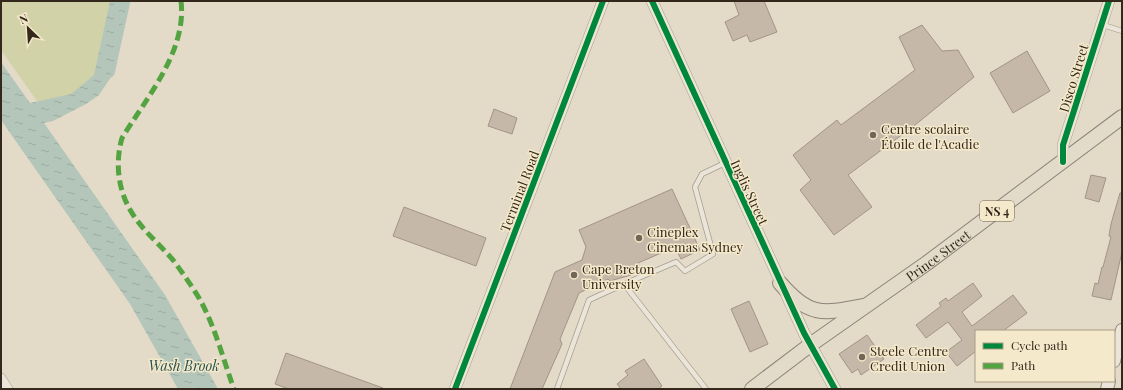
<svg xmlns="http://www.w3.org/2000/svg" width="1123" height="390" font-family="'Playfair Display',serif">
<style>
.green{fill:#d2d2a9}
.water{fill:url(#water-ripples)}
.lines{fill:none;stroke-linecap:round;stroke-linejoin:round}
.stream{stroke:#b4c6ba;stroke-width:3}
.building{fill:#c6b8a8;stroke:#a29587}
.service-casing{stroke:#a69f91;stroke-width:6}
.minor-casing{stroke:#a69f91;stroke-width:10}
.tertiary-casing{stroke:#a69f91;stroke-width:12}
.secondary-casing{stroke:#968e81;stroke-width:14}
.primary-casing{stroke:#8c8478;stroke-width:16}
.path{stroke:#c2bbb1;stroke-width:1.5;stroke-dasharray:3 2;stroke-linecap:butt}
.service{stroke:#eae4d9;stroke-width:4.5}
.minor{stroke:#eae4d9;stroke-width:9}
.tertiary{stroke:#eae4d9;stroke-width:11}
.secondary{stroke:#eae4d9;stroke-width:12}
.primary{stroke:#e2dbca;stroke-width:14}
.quiet{stroke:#53a340;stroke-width:5;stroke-dasharray:10 5;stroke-linecap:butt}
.cycleway-casing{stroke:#f5e9cb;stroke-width:8}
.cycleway{stroke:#00873e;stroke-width:6}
.poi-dot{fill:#716657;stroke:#f5e9cb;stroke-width:1.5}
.labels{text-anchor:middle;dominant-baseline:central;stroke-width:3;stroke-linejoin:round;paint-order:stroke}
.shield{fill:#f5e9cb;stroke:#6e6150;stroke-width:1}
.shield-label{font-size:12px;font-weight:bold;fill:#34271b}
.street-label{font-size:13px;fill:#34271b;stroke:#f5e9cb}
.poi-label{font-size:13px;fill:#34271b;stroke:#f5e9cb;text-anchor:start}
.water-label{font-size:14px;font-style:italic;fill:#295451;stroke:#f5e9cb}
</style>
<defs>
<pattern id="water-ripples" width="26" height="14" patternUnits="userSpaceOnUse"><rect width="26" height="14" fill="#b4c6ba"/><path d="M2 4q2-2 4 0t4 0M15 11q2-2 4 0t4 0" fill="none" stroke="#9baa9f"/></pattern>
</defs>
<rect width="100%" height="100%" fill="#e3dac7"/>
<polygon class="green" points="1,1 129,1 109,70 77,96 39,104 1,50"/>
<polygon class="water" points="110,1 129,1 113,74 99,95 86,104 53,121 44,123 165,295 218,389 178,389 130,304 1,120 1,62 30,103 71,94 94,75"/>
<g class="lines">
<polyline class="stream" points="111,76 113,74 129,1"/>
</g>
<g class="building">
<polygon points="734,1 764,1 777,32 750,42 747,35 733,41 725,22 739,15"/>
<polygon points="922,25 942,51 958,50 974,77 915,125 848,175 872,207 834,235 800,190 811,180 793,155 837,120 841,125 915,70 899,37"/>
<polygon points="1027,51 1050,91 1013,113 990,73"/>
<polygon points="494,109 517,118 512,134 488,126"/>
<polygon points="1091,175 1106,178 1099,202 1085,198"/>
<polygon points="672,189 700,250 681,259 675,247 638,263 640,268 631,275 610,281 608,279 579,293 560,339 562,344 542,389 510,389 555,272 582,260 586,247 579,230"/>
<polygon points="1120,193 1122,193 1122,252 1111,300 1092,296 1095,283 1098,284 1102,267 1103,267 1111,237 1109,236 1111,224"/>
<polygon points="404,207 486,238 476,266 393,236"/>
<polygon points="973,283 982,296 962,312 972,326 1013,295 1027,313 1003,331 976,331 976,351 957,366 946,352 962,340 948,322 926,338 916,325 941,306 939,303 946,298 948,301"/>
<polygon points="749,301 768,344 750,352 731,309"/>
<polygon points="867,335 884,359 861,375 858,369 852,373 839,354"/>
<polygon points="286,353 383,388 383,389 289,389 275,384"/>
<polygon points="644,359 662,386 658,389 621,389 617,384 628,375 625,371"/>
</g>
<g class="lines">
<defs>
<g id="service">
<polyline points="1103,25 1122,31"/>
<polyline points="624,284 676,262 685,271 713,254 695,187 702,174 725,163"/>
<polyline points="557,389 589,300 624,284 706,389"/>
</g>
<polyline id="minor" points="1,378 8,389"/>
<g id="tertiary">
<polyline points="652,1 804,333 835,389"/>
<polyline points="1063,162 1063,145 1109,1"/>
<polyline points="455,389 603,1"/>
</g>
<g id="secondary">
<polyline points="1114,361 1122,330"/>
<polyline points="1107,389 1109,381"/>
</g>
<g id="primary">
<path d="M780,283C809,317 822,314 863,306"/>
<path id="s1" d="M752,389L810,345L927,263L1122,117"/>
</g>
</defs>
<use href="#service" class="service-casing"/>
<use href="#minor" class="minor-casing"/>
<use href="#tertiary" class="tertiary-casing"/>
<use href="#secondary" class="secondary-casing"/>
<use href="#primary" class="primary-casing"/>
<polyline class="path" points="26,1 37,1"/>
<use href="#service" class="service"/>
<use href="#minor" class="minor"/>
<use href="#tertiary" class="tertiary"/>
<use href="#secondary" class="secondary"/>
<use href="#primary" class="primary"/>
<path class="quiet" d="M181,1C187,51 147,97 122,138C114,166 119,196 136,219C147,234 161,246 173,260C182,272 191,285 199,298C215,326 223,359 234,389"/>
<defs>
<g id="cycleway">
<polyline points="652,1 804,333 835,389"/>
<polyline points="1063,162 1063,145 1109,1"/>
<polyline points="455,389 603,1"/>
</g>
</defs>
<use href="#cycleway" class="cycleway-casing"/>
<use href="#cycleway" class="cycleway"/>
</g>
<g class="poi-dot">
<circle cx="873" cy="135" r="4"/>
<circle cx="639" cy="238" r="4"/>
<circle cx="574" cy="275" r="4"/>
<circle cx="862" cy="357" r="4"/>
</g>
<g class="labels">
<rect class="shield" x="980" y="201" width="34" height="20" rx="3"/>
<g class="shield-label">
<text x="997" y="211">NS 4</text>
</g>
<g class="street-label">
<text transform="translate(1073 78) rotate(-73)">Disco Street</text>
<text transform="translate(519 191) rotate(-69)">Terminal Road</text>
<text transform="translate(750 192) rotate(65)">Inglis Street</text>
<text stroke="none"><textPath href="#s1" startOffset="229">Prince Street</textPath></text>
</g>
<g class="poi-label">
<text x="881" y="128">Centre scolaire<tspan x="881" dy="15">Étoile de l'Acadie</tspan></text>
<text x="647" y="231">Cineplex<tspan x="647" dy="15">Cinemas Sydney</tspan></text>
<text x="582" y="268">Cape Breton<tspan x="582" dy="15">University</tspan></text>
<text x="870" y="350">Steele Centre<tspan x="870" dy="15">Credit Union</tspan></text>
</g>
<g class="water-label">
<text x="184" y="365">Wash Brook</text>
</g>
</g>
<rect width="1123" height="390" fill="none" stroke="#34271b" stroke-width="4"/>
<rect x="975" y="330" width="140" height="52" fill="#f5e9cb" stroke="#a89b85"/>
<rect x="983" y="343" width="20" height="6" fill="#00873e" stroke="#a89b85"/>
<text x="1011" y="350" font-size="12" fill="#34271b">Cycle path</text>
<rect x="983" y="363" width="20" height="6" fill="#53a340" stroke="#a89b85"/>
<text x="1011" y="370" font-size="12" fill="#34271b">Path</text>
<g transform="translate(28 28) rotate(335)" stroke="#f5e9cb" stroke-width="3" paint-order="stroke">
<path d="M0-3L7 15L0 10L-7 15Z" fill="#34271b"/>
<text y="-6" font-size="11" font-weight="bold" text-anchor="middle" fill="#34271b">N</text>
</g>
</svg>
